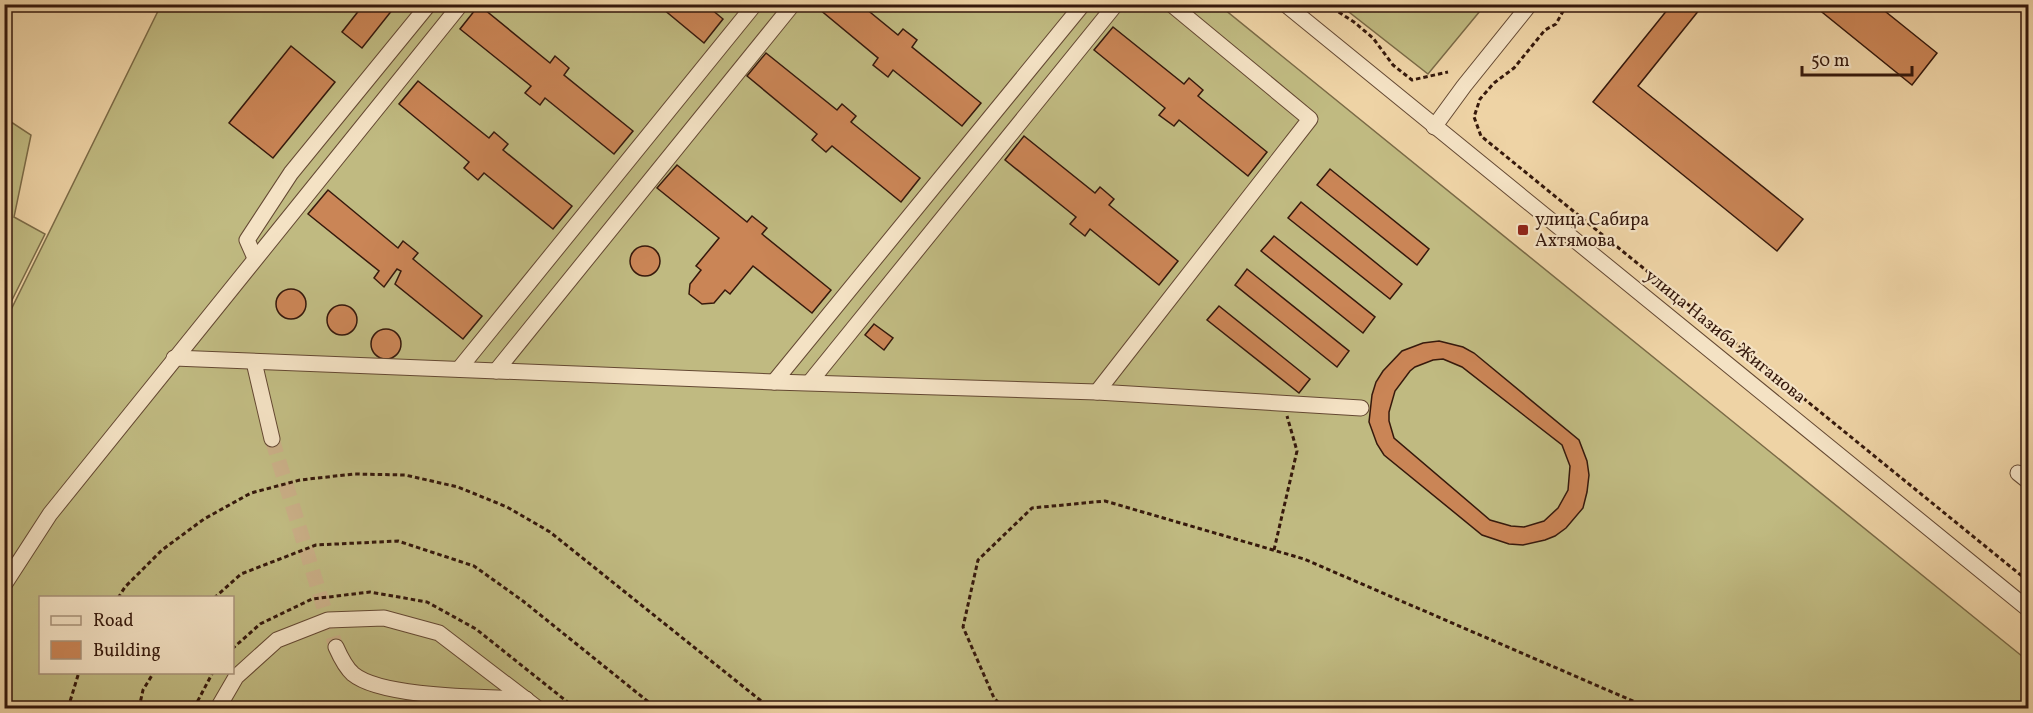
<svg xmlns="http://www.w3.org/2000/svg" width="2033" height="713" font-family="Vollkorn,serif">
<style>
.grass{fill:#c0ba81;stroke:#7b6a46;stroke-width:1.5;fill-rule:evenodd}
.building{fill:#ca8556;stroke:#36190c;stroke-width:1.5;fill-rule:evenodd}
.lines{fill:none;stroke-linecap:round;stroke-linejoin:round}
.minor-tunnel{stroke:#c9ae86;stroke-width:15;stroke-dasharray:15 8;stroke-linecap:butt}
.minor-casing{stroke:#644832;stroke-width:17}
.path{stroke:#36190c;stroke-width:3;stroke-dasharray:4.5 3;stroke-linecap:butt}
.minor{stroke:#f4e2c4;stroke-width:15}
.poi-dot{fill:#8f2418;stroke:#f4e2c4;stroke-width:2}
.labels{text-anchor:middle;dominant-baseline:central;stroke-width:4.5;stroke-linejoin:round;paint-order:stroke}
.poi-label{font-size:18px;fill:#36190c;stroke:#f4e2c4;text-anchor:start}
.street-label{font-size:18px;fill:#36190c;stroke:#f4e2c4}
</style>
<rect width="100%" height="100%" fill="#eed3a5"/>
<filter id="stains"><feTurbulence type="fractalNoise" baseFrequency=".00333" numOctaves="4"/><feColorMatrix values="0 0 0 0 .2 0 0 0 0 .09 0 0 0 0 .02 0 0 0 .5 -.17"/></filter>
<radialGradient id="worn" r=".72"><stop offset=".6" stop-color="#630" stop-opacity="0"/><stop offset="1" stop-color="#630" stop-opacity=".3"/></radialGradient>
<g class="grass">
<path d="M161,5H1219L2028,661V708H5L4,324ZM40,598H232V672H40Z"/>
<polygon points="1340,5 1485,5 1428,74"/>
<polygon points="5,118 31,135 14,217 45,234 5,314"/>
</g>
<g class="building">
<polygon points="364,4 397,4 362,48 342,32"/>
<polygon points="657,4 705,4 723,19 704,43"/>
<polygon points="813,4 860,4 898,35 903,29 917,40 912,47 981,103 962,126 893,70 888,77 873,65 878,58"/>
<polygon points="1672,4 1704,4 1638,86 1803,219 1777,251 1593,102"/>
<polygon points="1812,4 1876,4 1937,53 1912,85"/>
<polygon points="479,5 550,63 555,56 569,68 564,75 633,131 614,154 545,98 540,105 525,93 531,86 460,29"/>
<polygon points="1113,27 1184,84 1189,78 1203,90 1198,96 1267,152 1248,176 1179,120 1174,126 1159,115 1165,108 1094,50"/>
<polygon points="291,46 335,82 273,158 229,123"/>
<polygon points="766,53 837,110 842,104 856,116 851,122 920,178 901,202 832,146 826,152 812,140 817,134 747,76"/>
<polygon points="418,81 489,138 494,132 508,144 503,150 572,206 553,229 484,173 478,180 464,168 469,162 399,104"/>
<polygon points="1024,136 1095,193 1100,187 1114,199 1109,205 1178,261 1159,285 1090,229 1085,236 1070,224 1076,217 1005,160"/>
<polygon points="677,165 747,222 752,216 767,228 762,234 831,290 812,313 753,266 730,294 725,290 714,303 702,304 689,294 690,284 701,270 696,266 719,238 657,188"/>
<polygon points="1330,169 1429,249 1417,265 1317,185"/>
<polygon points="328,190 398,248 403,241 418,253 413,259 482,316 463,339 395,284 401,271 397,269 384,287 374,278 379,271 308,214"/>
<polygon points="1301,202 1402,284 1390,299 1288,218"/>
<polygon points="1274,236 1375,317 1363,333 1261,251"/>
<circle cx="645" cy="261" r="15"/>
<polygon points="1247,269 1349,351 1337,367 1235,285"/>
<circle cx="291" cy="304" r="15"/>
<circle cx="342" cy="320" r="15"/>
<polygon points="1219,306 1310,379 1299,393 1207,320"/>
<polygon points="874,324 893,338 884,350 865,335"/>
<circle cx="386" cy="344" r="15"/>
<path d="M1439,341L1463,347L1474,353L1579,440L1587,461L1589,475L1587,492L1583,508L1566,528L1555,536L1545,540L1523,545L1509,544L1482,535L1384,455L1377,444L1369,422L1372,395L1376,382L1383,371L1402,351L1423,343ZM1443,359L1462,367L1562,445L1570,466L1568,490L1558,508L1544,521L1524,527L1511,526L1490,520L1394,438L1389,421V412L1395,391L1410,371L1415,367L1433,360Z"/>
</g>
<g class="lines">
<polyline class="minor-tunnel" points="272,439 336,647"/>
<defs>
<g id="minor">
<polyline points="1285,4 2028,609"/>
<polyline points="1434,127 1464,86 1530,4"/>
<polyline points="255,258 247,240 291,173 429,4"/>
<polyline points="174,358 774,382 1097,392 1361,408"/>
<polyline points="254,362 272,439"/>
<polyline points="459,369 755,4"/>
<polyline points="496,371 793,4"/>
<polyline points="774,382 1083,4"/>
<polyline points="810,382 1116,4"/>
<polyline points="1097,392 1310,119 1171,4"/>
<polyline points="2018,473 2028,481"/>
<polyline points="4,585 50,514 461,4"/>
<path d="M336,647C340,656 345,667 353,674C382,698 485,697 526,699"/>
<polyline points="218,708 236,677 277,640 328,620 384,618 439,633 537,708"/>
</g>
</defs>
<use href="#minor" class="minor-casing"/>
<g class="path">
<polyline points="1326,4 1354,22 1373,38 1393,65 1412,80 1448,72"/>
<polyline points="1567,4 1556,24 1545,30 1514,68 1494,83 1480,99 1474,117 1481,136 2028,581"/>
<polyline points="1274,550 1297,451 1287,416"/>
<polyline points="118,598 125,587 162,550 204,519 251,493 300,480 354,474 405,475 458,487 507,507 550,532 770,708"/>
<polyline points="214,598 241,574 316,545 398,541 474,566 523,601 656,708"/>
<polyline points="232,649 260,624 312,599 370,592 427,602 476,629 575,708"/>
<polyline points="68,708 79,672"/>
<polyline points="139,708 143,690 154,672"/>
<polyline points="194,708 213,672"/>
<polyline points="1004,708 994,698 963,627 978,560 1032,508 1105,501 1304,559 1649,708"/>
</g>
<use href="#minor" class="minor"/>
</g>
<rect class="poi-dot" x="1517" y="224" width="12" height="12" rx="3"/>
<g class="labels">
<g class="poi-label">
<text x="1535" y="220">улица Сабира<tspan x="1535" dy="21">Ахтямова</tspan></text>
</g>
<g class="street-label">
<text transform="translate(1725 337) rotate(39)">улица Назиба Жиганова</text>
</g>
</g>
<rect width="2033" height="713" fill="none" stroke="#eed3a5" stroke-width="24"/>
<rect x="6" y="6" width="2021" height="701" fill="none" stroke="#36190c" stroke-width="3"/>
<rect x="12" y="12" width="2009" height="689" fill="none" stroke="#36190c" stroke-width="1.5"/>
<rect x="39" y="596" width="195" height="78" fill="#f4e2c4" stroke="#a8927a" stroke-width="1.5"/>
<rect x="51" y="616" width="30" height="9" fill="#f4e2c4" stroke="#a8927a" stroke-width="1.5"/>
<text x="93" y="626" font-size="18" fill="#36190c">Road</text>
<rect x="51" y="641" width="30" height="18" fill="#ca8556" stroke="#a8927a" stroke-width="1.5"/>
<text x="93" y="656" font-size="18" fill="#36190c">Building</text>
<path d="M1802 66v9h110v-9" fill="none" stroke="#36190c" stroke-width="3"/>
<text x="1811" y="66" font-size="18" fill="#36190c" stroke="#f4e2c4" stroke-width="4.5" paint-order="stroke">50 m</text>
<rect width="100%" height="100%" filter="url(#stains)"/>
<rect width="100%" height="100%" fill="url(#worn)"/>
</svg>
